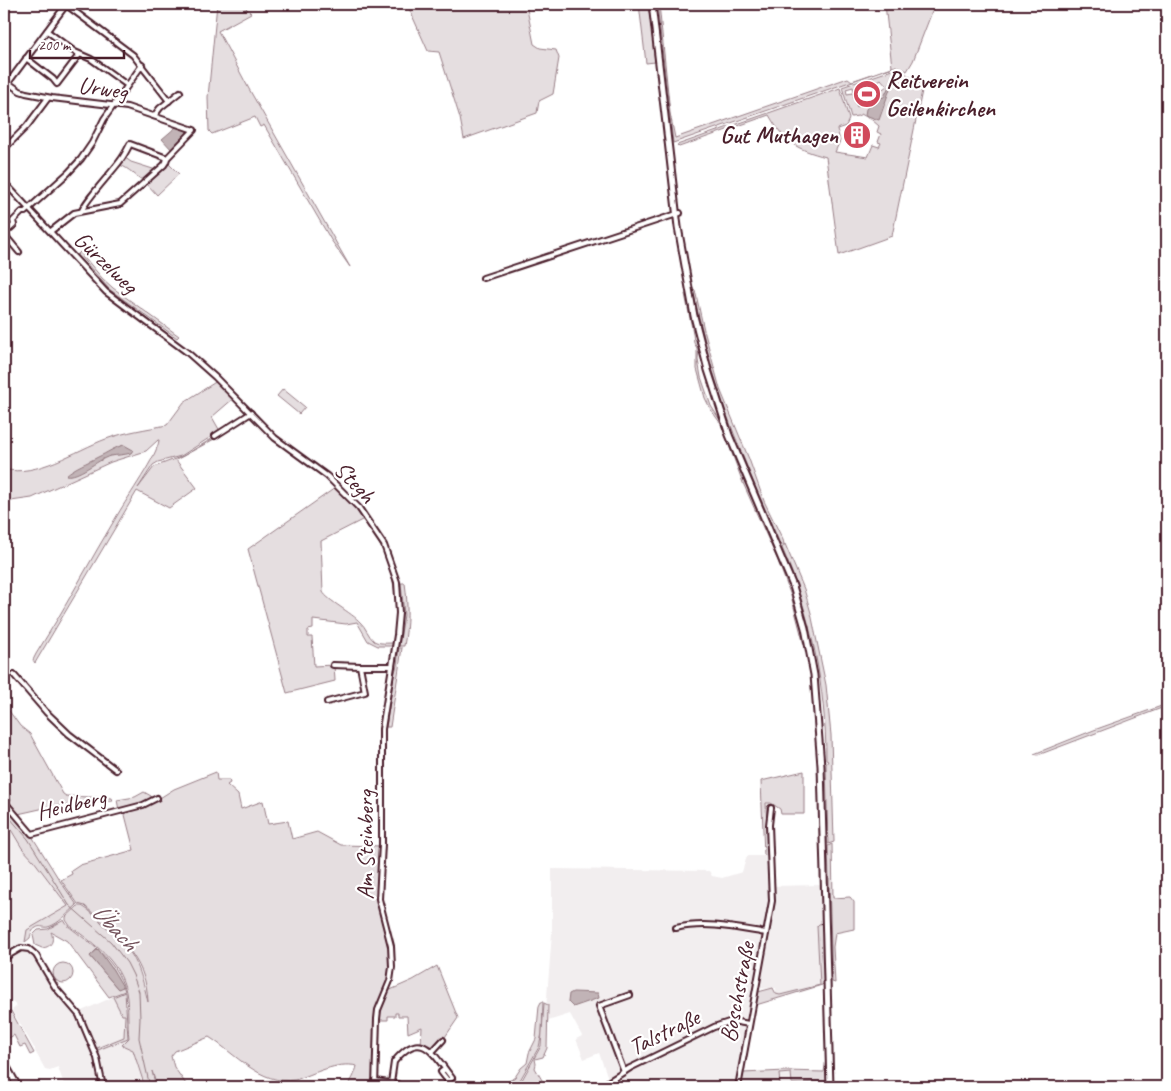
<svg xmlns="http://www.w3.org/2000/svg" width="1171" height="1091" font-family="Caveat,sans-serif">
<style>
.built{fill:#f2eeef}
.green{fill:#e5dee0;stroke:#987e86;fill-rule:evenodd}
.water{fill:#c1b3b6;stroke:#91787e}
.lines{fill:none;stroke-linecap:round;stroke-linejoin:round}
.stream{stroke:#91787e;stroke-width:1}
.street-casing{stroke:#4a1f2b;stroke-width:8}
.secondary-casing{stroke:#4a1f2b;stroke-width:9}
.street{stroke:#fff;stroke-width:4}
.secondary{stroke:#fff;stroke-width:5}
.labels{text-anchor:middle;dominant-baseline:central;stroke-width:4.5;stroke-linejoin:round;paint-order:stroke}
.poi-label{font-size:24px;font-weight:bold;fill:#4a1f2b;stroke:#fff;text-anchor:start}
.street-label{font-size:24px;fill:#4a1f2b;stroke:#fff}
.water-label{font-size:25px;font-style:italic;fill:#74535c;stroke:#fff}
</style>
<rect width="100%" height="100%" fill="#fff"/>
<filter id="ink" filterUnits="userSpaceOnUse"><feTurbulence type="fractalNoise" baseFrequency=".02" numOctaves="2"/><feDisplacementMap in="SourceGraphic" scale="10" xChannelSelector="R" yChannelSelector="G"/><feConvolveMatrix kernelMatrix="1 2 1 2 8 2 1 2 1" color-interpolation-filters="sRGB"/></filter>
<g filter="url(#ink)">
<g class="built">
<polygon points="4,818 22,848 34,861 68,906 27,930 25,942 4,956"/>
<polygon points="747,856 768,856 770,886 821,885 823,982 820,984 776,997 776,988 753,989 735,1087 608,1087 619,1081 616,1074 608,1078 599,1053 584,1059 576,1039 582,1036 570,1014 545,1022 552,933 552,869 709,871 712,876 722,878 742,872"/>
<polygon points="20,951 28,952 34,957 53,988 75,1014 113,997 122,1015 124,1015 126,1029 144,1087 65,1087 55,1059 58,1067 50,1070 45,1069 35,1051 35,1048 34,1048 12,1010 17,1006 4,996 4,962"/>
<polygon points="792,1073 792,1083 824,1082 824,1087 741,1087 779,1084 779,1074"/>
</g>
<g class="green">
<polygon points="217,4 242,4 251,13 218,31 249,89 350,267 331,240 264,125 260,127 255,117 212,134 209,131 208,97"/>
<polygon points="407,4 526,4 534,44 540,48 556,50 559,58 553,94 539,101 537,113 464,139 460,118 439,52 428,51"/>
<polygon points="639,4 649,4 655,62 646,63"/>
<polygon points="657,4 659,4 670,113 675,138 848,78 852,81 892,67 885,4 935,4 913,61 907,71 896,66 673,143"/>
<path d="M898,68L923,86L892,236L839,255L826,157C796,149 785,143 769,115L679,147L677,145L840,88L849,119L846,126L837,129L840,141L835,152L868,157L873,145L879,147L881,143L878,142L881,134L877,132L879,126L872,120L861,114L858,116L851,117L842,87ZM881,79L887,86L857,107L853,93L847,94L846,89L853,87L855,96L858,92L860,93Z"/>
<path d="M124,157L131,162L156,170L144,181C135,176 130,169 120,165Z"/>
<polygon points="169,164 179,174 157,195 147,184"/>
<polygon points="80,252 102,278 113,288 179,336 177,338 109,289 78,254"/>
<path d="M695,290L704,330L720,389L749,459L764,501L783,540L784,544L781,546C760,497 738,448 721,398C710,363 701,327 693,291Z"/>
<polygon points="685,294 687,294 699,345 698,360 701,377 711,406 724,426 746,482 787,577 798,610 806,642 804,645 791,596 778,561 743,483 721,424 711,410 705,398 697,369 697,348 694,343 693,333"/>
<path d="M217,381L234,398L212,417L220,431L181,456L158,462L153,465L138,488L154,467L183,456L215,437L216,438L176,460L197,488L169,508L137,491L35,663L33,660L36,654C65,609 90,560 118,514C127,498 158,455 159,440H158L146,451L111,462L32,498L4,502V469C36,478 76,450 106,439C125,432 147,429 167,425L184,402Z"/>
<polygon points="283,389 305,407 299,414 277,396"/>
<path d="M298,456C318,470 330,482 347,500C389,544 405,585 393,646H378L368,641L357,622L346,624L313,620V629L308,630V637H312L314,666L334,665L335,681L287,693L248,549L335,488L317,471ZM364,519C393,560 400,594 394,643C388,643 379,644 374,641C368,636 366,627 360,622C352,613 327,600 323,592L321,541Z"/>
<path d="M785,544L804,589L811,613L826,685L831,735L834,842L828,844L826,764L828,761L826,760C826,688 811,614 782,548Z"/>
<path d="M401,583H405C408,605 408,624 404,646H399L404,615Z"/>
<polygon points="399,648 402,648 390,727 386,727 394,676 397,665"/>
<polygon points="4,704 20,726 30,734 63,794 66,796 112,798 113,801 49,807 18,814 8,803 11,800 4,777"/>
<polygon points="1167,704 1167,706 1038,755 1034,754 1094,730"/>
<polygon points="804,771 804,814 781,814 780,809 771,803 766,803 768,856 764,855 761,781"/>
<path d="M216,772L217,780H229L230,783L227,785L238,795L241,809L263,801L268,824L288,821L292,839L317,832L341,845L381,846L378,900L380,914L388,938L390,961V971L383,995L377,1010L374,1087H346C352,1081 355,1074 357,1066C337,1061 314,1074 295,1080C260,1085 236,1054 209,1037L175,1051L171,1056L174,1067L188,1087H157L152,1071L156,1087H145L133,1050L122,1045L129,1038C127,1023 129,1007 126,992C120,961 93,943 70,926L66,920V917L78,906H82C91,911 98,919 105,926C135,952 139,964 148,1002C147,957 115,934 85,906L78,904L61,880L72,874L71,871L80,865L134,850L124,811L152,803L174,789Z"/>
<polygon points="144,792 151,796 151,800 119,810 117,800 135,797"/>
<path d="M4,803L30,833L60,881L77,905C69,912 59,924 48,927C43,928 40,925 36,928C32,930 31,934 30,938L25,942L27,930L68,906L34,861L22,848L4,818Z"/>
<polygon points="832,844 833,898 850,897 854,902 854,929 835,933 833,947 835,983 832,982 828,846"/>
<path d="M64,920L67,925C92,945 115,958 125,991L109,997L67,941L51,932C54,939 53,947 42,948L35,945L33,935L38,930L48,929ZM97,949L113,970L118,989L90,956Z"/>
<polygon points="823,923 825,982 822,985 756,1005 758,992 773,988 776,994 780,995 820,985 817,926 819,924"/>
<circle cx="63" cy="973" r="10"/>
<polygon points="437,966 458,1018 443,1040 433,1049 421,1044 422,1027 408,1033 407,1016 398,1016 398,1013 395,1013 395,1016 388,1016 388,1020 379,1020 382,1006 388,991 413,980"/>
<polygon points="824,989 825,991 828,1087 825,1087 825,1082 792,1083 791,1073 779,1074 780,1084 741,1086 743,1073 786,1071 824,1072 826,1059"/>
<polygon points="125,992 128,1038 98,1050 97,1048 124,1037 125,1015 122,1015 113,997"/>
<polygon points="541,1002 543,1002 542,1033 539,1047 516,1087 500,1087 515,1077 521,1068 527,1063 529,1053 536,1039 539,1006"/>
<polygon points="544,1003 548,1005 547,1048 543,1057 535,1059 536,1064 535,1068 546,1087 518,1087 541,1046"/>
<polygon points="7,1010 11,1011 34,1053 30,1055 25,1045 20,1047 14,1035 7,1039 8,1042 4,1045 4,1012"/>
</g>
<g class="water">
<polygon points="897,69 879,120 865,115 866,109 874,100 884,97"/>
<polygon points="176,127 186,130 188,133 172,150 162,139"/>
<path d="M124,445L133,450L131,453C124,455 117,455 110,456C97,460 78,478 66,475C75,467 87,463 98,457C107,453 115,447 124,445Z"/>
<polygon points="98,949 113,970 123,987 118,989 90,956"/>
<polygon points="573,992 598,993 599,998 573,1007 568,1002 569,994"/>
</g>
<g class="lines">
<polyline class="stream" points="4,811 28,839 69,905 111,942 127,963 133,975 139,992 140,1019 139,1038 150,1087"/>
<defs>
<g id="street">
<polyline points="65,4 133,55 169,101"/>
<polyline points="4,6 6,4"/>
<polyline points="47,31 75,52 91,59 127,85"/>
<polyline points="26,58 53,79 57,84 79,55"/>
<polyline points="4,80 20,91 26,93 52,98 127,107 194,130 167,158 166,162 164,165 120,204 74,213 51,231"/>
<polyline points="4,86 8,83 66,5"/>
<polyline points="154,116 160,108 180,92"/>
<polyline points="4,149 27,126 48,98"/>
<polyline points="4,182 106,292 188,353 215,377 275,438 327,476 359,508 384,545 397,582 399,613 397,635 382,729 382,844 379,899 391,946 392,967 390,981 378,1010 377,1019 375,1087"/>
<path d="M82,211C83,203 113,171 120,161C124,156 127,150 130,144L167,158"/>
<polyline points="4,234 14,225 13,221 22,212 25,212 68,173 81,159 92,143 104,119 142,65"/>
<polyline points="4,234 19,252"/>
<polyline points="483,278 680,213"/>
<polyline points="215,436 251,413"/>
<polyline points="333,665 360,666"/>
<polyline points="14,675 46,712 69,734 116,770"/>
<polyline points="327,702 365,692 360,666 392,666"/>
<polyline points="4,801 32,834 143,805 157,798"/>
<path d="M676,928C706,921 736,928 766,933"/>
<polyline points="4,958 21,948 29,949 36,955 55,987 79,1015 97,1058 103,1087"/>
<polyline points="432,1052 443,1040"/>
<polyline points="624,1072 599,1006 630,995"/>
<polyline points="375,1081 397,1084"/>
<path d="M391,1083L394,1062C422,1027 433,1054 452,1078L448,1081L441,1072L445,1069"/>
<polyline points="5,1087 11,1084"/>
<polyline points="402,1087 404,1087"/>
<polyline points="600,1087 630,1068 714,1027 732,1021 749,1024"/>
<polyline points="738,1087 772,901 769,825 771,808"/>
</g>
<g id="secondary">
<polyline points="652,4 678,227 694,316 708,370 729,435 793,586 805,628 814,675 821,766 830,1087"/>
<polyline points="4,1062 18,1087"/>
</g>
</defs>
<use href="#street" class="street-casing"/>
<use href="#secondary" class="secondary-casing"/>
<use href="#street" class="street"/>
<use href="#secondary" class="secondary"/>
</g>
</g>
<defs>
<symbol id="stadium-disc" viewBox="-11 -11 22 22"><circle r="9.5" fill="#d1495b" stroke="#fff"/><path d="M0-5a6.5 5 0 1 0 0 10a6.5 5 0 1 0 0-10ZM-3.5-1.8h7v3.6h-7Z" fill="#fff"/></symbol>
<symbol id="building-disc" viewBox="-11 -11 22 22"><circle r="9.5" fill="#d1495b" stroke="#fff"/><path d="M-4-6H4V6H1V3H-1V6H-4ZM-2.5-4.3h1.7v1.8h-1.7ZM.8-4.3h1.7v1.8H.8ZM-2.5-1h1.7V.8h-1.7ZM.8-1h1.7V.8H.8Z" fill="#fff"/></symbol>
</defs>
<g fill-rule="evenodd">
<use href="#stadium-disc" x="851" y="78" width="32" height="32"/>
<use href="#building-disc" x="841" y="119" width="32" height="32"/>
</g>
<g class="labels">
<g class="poi-label">
<text x="886" y="80">Reitverein<tspan x="886" dy="28">Geilenkirchen</tspan></text>
<text x="838" y="135" text-anchor="end">Gut Muthagen</text>
</g>
<g class="street-label">
<text transform="translate(103 88) rotate(8)">Urweg</text>
<text transform="translate(106 262) rotate(44)">Gürzelweg</text>
<text transform="translate(355 482) rotate(46)">Stegh</text>
<text transform="translate(71 804) rotate(-13)">Heidberg</text>
<text transform="translate(365 845) rotate(-90)">Am Steinberg</text>
<text transform="translate(737 992) rotate(-79)">Boschstraße</text>
<text transform="translate(664 1032) rotate(-26)">Talstraße</text>
</g>
<g class="water-label">
<text transform="translate(115 927) rotate(47)">Übach</text>
</g>
</g>
<rect width="1171" height="1091" fill="none" stroke="#fff" stroke-width="20"/>
<rect x="10" y="10" width="1151" height="1071" fill="none" stroke="#4a1f2b" stroke-width="2" filter="url(#ink)"/>
<path d="M30 50v8h94v-8" fill="none" stroke="#4a1f2b" stroke-width="2.5"/>
<text x="38" y="50" font-size="15" fill="#4a1f2b" stroke="#ffffff" stroke-width="4" paint-order="stroke">200 m</text>
</svg>
